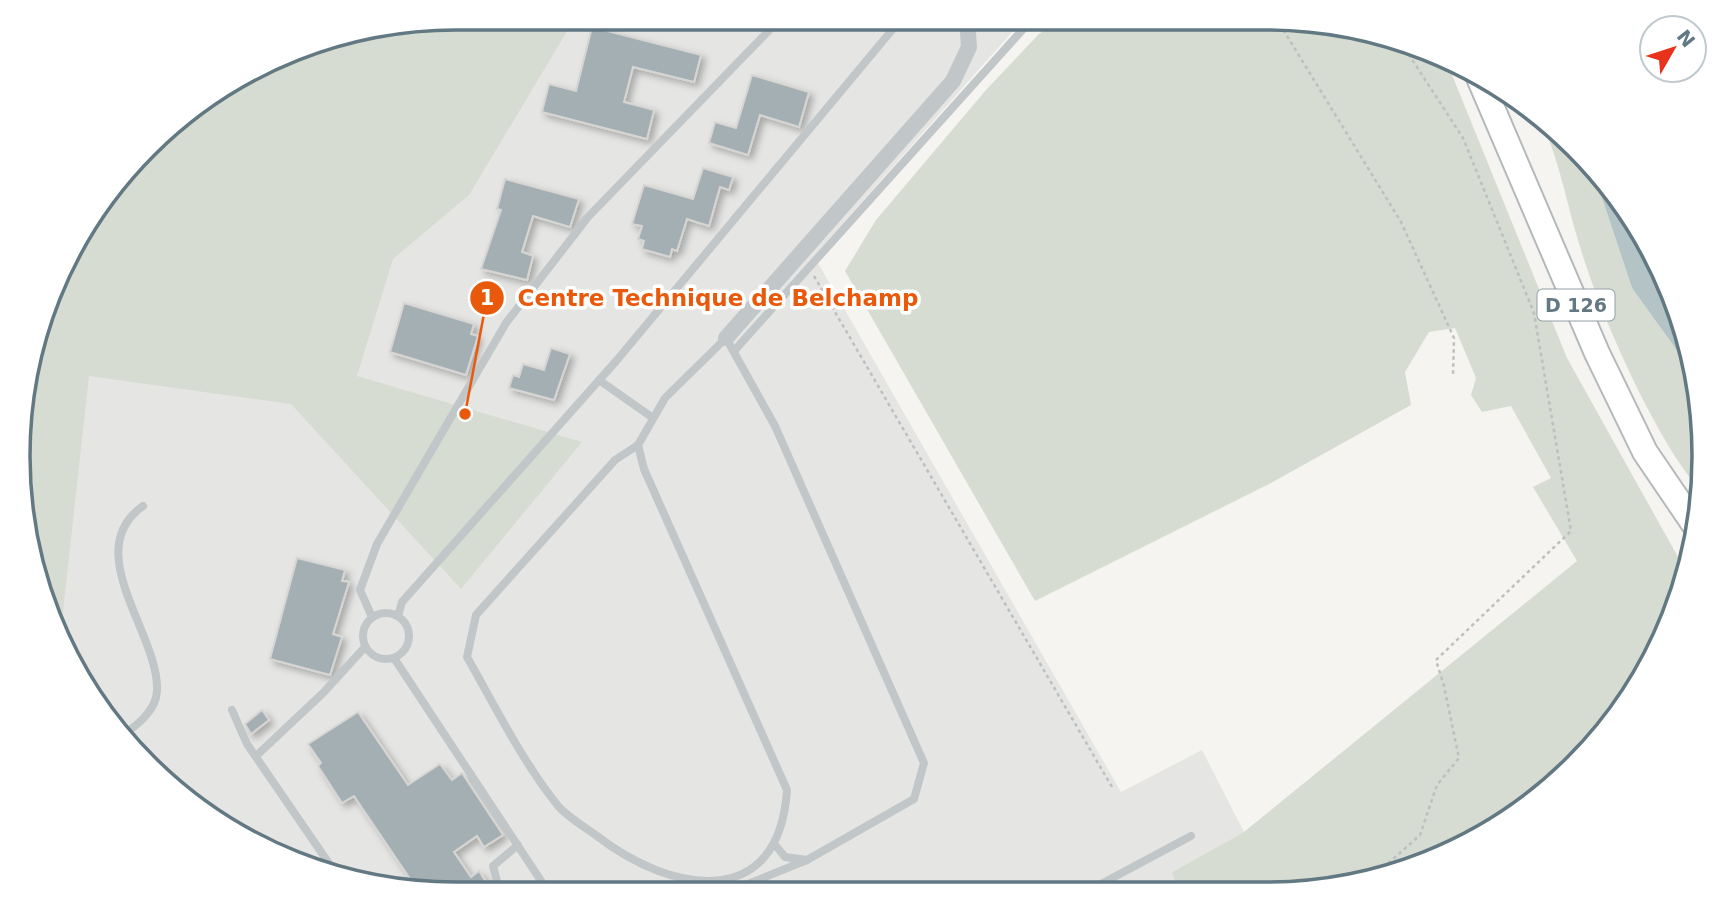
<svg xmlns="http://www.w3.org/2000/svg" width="1722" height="912" font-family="'DejaVu Sans',sans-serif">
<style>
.built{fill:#e5e6e4}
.green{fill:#d6dcd1}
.water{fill:#b4c4c6}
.building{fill:#a4afb3;stroke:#d6d5d3;stroke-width:2;filter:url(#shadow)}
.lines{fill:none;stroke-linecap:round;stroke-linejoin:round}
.primary-casing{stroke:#b4b9bc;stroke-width:28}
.path{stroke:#bdbfc1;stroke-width:2.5;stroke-dasharray:3.5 3.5;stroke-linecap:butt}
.service{stroke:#c1c6c8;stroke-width:8}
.minor{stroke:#c1c6c8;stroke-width:16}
.primary{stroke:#fff;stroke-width:24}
.labels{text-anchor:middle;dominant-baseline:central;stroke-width:7;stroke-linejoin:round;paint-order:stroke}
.shield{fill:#fff;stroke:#91a0a8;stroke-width:2}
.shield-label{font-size:19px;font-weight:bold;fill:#627883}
.rim{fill:none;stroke:#627883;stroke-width:3.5}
.leader{fill:none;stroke:#e8590c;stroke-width:2.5}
.callout-dot{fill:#e8590c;stroke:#fff;stroke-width:2.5}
.mark-label{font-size:21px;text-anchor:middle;font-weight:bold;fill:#fff}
.callout-label{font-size:23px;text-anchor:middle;font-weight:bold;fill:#e8590c;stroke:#fff;stroke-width:7;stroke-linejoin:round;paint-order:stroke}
</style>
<defs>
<filter id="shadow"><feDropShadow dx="4" dy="4" stdDeviation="3.5" flood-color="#0004"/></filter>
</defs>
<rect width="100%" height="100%" fill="#f5f4f0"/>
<polygon class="built" points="456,18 1014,18 1020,23 814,256 1121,792 1202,750 1244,832 1172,872 1178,891 428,894 342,879 237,836 127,745 51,624 18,485 32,343 91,213 189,108"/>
<g class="green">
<polygon points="456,18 575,18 469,195 393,259 357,376 582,442 461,589 291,404 89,376 60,639 51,624 18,485 32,343 91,213 189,108 315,41"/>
<polygon points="1062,18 1294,18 1380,33 1446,60 1567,358 1683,566 1646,675 1595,745 1510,820 1433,861 1323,891 1178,891 1172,872 1244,832 1577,561 1533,487 1551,478 1511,406 1482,412 1471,395 1476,378 1455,328 1429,332 1405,372 1411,405 1271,483 1035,601 845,271 876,220 986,90 1039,34"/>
<path d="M1544,127L1593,171L1632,288L1691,370L1699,489C1654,436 1602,318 1581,250C1568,210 1561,167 1544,127Z"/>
</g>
<polygon class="water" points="1593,171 1614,189 1689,342 1691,370 1632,288"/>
<g class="building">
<polygon points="592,27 701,55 694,82 633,67 624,102 654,110 647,139 542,112 549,84 576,91"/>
<polygon points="752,75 809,92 799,127 760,115 748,155 709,143 715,122 736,128"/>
<polygon points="703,168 733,177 729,190 720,187 709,226 687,219 677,251 672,249 670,257 642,249 644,241 638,239 642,226 632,224 644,185 693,199"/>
<polygon points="505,179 579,199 570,227 533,216 522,252 533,256 527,280 481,269 501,210 497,209"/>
<polygon points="404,303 474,324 471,334 478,336 466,375 390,352"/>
<polygon points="551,348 570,354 554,400 509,388 513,375 519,377 523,364 544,370"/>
<polygon points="297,558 345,570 342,581 349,582 333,634 342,637 330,675 270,659"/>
<polygon points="262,710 269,720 251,734 245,724"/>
<polygon points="358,712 408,785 440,764 452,780 462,773 503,835 484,847 477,836 454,852 471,877 479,871 493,893 419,892 354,796 342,803 318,766 321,763 308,744"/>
</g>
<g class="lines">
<defs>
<polyline id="primary" points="1477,73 1597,353 1645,452 1696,527"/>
</defs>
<use href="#primary" class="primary-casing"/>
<g class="path">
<polyline points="1276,18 1401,222 1454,338 1453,376"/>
<polyline points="814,276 1112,787"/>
<polyline points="1383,875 1383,868 1420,835 1437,785 1459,758 1444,686 1436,660 1571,531 1534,313 1463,138 1400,41"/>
</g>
<g class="service">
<polyline points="734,351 1033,18"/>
<polyline points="599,380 653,418"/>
<path d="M638,445L644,469L787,790C779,912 672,894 597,836C585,827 569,818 559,807C523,763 495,706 467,657L476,615L615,460L638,445L665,398L726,338L775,426L924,763L914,799L807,860"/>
<circle cx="386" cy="636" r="23"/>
<polyline points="398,616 402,602 617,360 902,18"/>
<polyline points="372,617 360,590 377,544 506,323 588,217 781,18"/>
<polyline points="394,658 549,893"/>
<polyline points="232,710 247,744 339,878"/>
<path d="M122,736C137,725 156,711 157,691C160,635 79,551 143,506"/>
<polyline points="256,756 323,693 365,647"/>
<polyline points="722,886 743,886 807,860 785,857 776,846"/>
<polyline points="1086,892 1191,836"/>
<polyline points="500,893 493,866 518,845"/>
</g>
<polyline class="minor" points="726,338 953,81 969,47 967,18"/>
<use href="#primary" class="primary"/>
</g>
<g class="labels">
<rect class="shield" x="1537.5" y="289.5" width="77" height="31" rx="5"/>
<g class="shield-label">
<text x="1576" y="305">D 126</text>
</g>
</g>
<path d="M0 0H1722V912H0ZM456 30H1266A426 426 0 0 1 1692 456V456A426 426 0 0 1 1266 882H456A426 426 0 0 1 30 456V456A426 426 0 0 1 456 30Z" fill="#fff" fill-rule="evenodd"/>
<path class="rim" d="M456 30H1266A426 426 0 0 1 1692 456V456A426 426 0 0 1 1266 882H456A426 426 0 0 1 30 456V456A426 426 0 0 1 456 30Z"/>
<path class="leader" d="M465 414L487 298"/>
<g class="callout-dot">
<circle cx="465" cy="414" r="7"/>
<circle cx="487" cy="298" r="18"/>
</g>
<g class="mark-label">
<text x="487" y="305">1</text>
</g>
<g class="callout-label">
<text x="718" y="306">Centre Technique de Belchamp</text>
</g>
<g transform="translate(1673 49) rotate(51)"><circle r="33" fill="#ffffff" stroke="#c0c9cd" stroke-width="2"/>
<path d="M0-5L12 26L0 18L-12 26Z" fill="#e9321c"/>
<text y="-10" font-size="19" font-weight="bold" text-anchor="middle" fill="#627883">N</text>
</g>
</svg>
